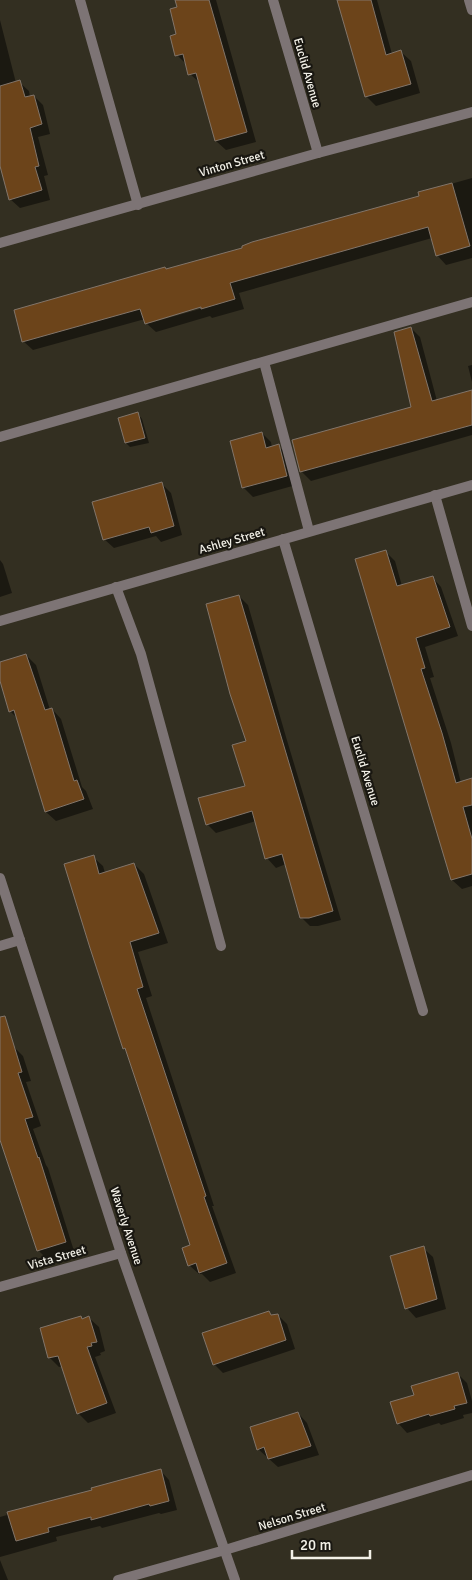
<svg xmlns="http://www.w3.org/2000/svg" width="472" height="1580" font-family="Signika,sans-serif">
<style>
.shadow{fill:#0007;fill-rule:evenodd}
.building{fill:#6c441a;stroke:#82756a}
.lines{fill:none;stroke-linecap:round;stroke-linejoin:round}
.service{stroke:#7d7475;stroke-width:10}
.minor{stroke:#7d7475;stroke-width:10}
.labels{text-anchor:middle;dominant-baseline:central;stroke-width:4.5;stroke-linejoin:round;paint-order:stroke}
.street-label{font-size:12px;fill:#f3f1e8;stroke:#191711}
</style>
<rect width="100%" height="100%" fill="#332f21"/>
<g class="shadow">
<polygon points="176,0 216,0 256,142 226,150 216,141 200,83 190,74 186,64 177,55 178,8"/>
<polygon points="338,0 377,0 392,54 401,52 411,61 420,93 376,106 366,96"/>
<polygon points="0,20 16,83 19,82 29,91 30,97 34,96 43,105 50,134 38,137 48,175 44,176 50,200 20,208 10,199 0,161"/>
<path d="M472,178V258L446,265L437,255L432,238L239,293L244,309L212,318L210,316L156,332L146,323L145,319L33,350L23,341L166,270L420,197L419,193ZM206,304L207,307L150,323V321Z"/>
<polygon points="411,328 420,337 437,401 472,391 472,435 311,481 302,472 294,441 413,408"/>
<polygon points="472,365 472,382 468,366"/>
<polygon points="138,414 142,419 149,443 130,447 126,443"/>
<polygon points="262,433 271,442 272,448 278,446 288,455 296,485 253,497 243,487"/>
<polygon points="162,484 171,493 182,535 161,542 156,536 114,548 104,539"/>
<polygon points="386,552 395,561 402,586 432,577 441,587 458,636 425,647 434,677 430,678 451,743 461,783 472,784 472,886 462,889 452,880 434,814"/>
<polygon points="0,560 3,564 12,593 0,597"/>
<polygon points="239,596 248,605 286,737 341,920 318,926 310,926 301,917 286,864 276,868 267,858 256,821 216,833 207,824 246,787 247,742"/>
<polygon points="26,655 36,665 50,710 52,709 61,719 82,787 86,791 93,809 56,821 46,812 17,718 10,711 0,671 0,663"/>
<polygon points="93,857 103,866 105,873 134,864 144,874 168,943 138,952 152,996 146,998 214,1206 212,1206 236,1273 210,1282 202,1274 199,1274 189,1265 191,1246 127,1051 124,1048"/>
<polygon points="0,1021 14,1047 23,1056 31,1081 26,1082 41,1126 33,1129 46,1165 48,1168 74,1251 47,1259 38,1250 0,1138"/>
<polygon points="423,1248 433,1257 446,1309 416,1318 407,1308"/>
<polygon points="269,1312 273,1316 278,1315 287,1324 295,1349 223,1373 214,1364"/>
<polygon points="80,1317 83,1320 89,1318 99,1327 105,1351 100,1353 101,1355 95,1357 116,1413 88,1423 78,1413 63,1366 59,1367 50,1358"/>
<polygon points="457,1373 467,1383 472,1401 472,1413 463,1415 464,1418 441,1425 439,1423 407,1433 398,1423 415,1396"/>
<polygon points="298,1413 307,1423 319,1455 278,1467 258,1449"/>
<polygon points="160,1470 169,1480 177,1510 161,1514 159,1513 102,1528 100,1526 56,1537 57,1541 0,1557 0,1517 7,1515 6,1514 48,1502 51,1505"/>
<polygon points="0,1560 8,1580 0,1580"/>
</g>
<g class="building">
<polygon points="175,0 209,0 247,132 215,141 196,73 188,75 183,54 175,56 170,36 176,34 170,9 177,7"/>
<polygon points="337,0 371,0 386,55 401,50 411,84 365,97"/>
<polygon points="20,80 25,97 34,95 42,124 30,128 39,166 35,167 42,190 9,200 0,166 0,86"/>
<polygon points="452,183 470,246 436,256 428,227 230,283 235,299 201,309 201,307 145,324 140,309 22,342 14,310 165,267 166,269 242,248 242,246 252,242 419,196 418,192"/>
<polygon points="411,327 432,401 472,390 472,425 300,472 292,440 411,407 394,332"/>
<polygon points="138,412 145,438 125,443 118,418"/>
<polygon points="262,432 266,448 279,444 287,476 242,488 230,441"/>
<polygon points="162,482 174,526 151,533 149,527 103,540 92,502"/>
<polygon points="386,550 397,586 433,576 450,627 416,638 425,668 421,669 442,733 456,783 472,778 472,805 463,807 472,839 472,874 451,880 355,559"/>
<polygon points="239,595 333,911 309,918 300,918 282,854 265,859 252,811 206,825 198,798 245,786 232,745 246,741 230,694 206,604"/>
<polygon points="26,654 45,710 52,708 74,781 77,780 84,799 45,812 14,710 9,712 0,681 0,662"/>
<polygon points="94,855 99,874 134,863 159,933 130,942 143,987 137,989 206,1196 204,1197 227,1263 199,1273 196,1263 188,1266 182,1248 190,1245 148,1117 125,1048 123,1049 90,948 64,864"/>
<polygon points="5,1016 22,1072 18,1073 33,1117 25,1119 38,1158 39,1157 66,1242 37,1251 0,1140 0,1017"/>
<polygon points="424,1246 437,1299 405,1309 390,1256"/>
<polygon points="269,1311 271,1315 278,1314 286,1340 213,1365 202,1333"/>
<polygon points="81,1316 82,1319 89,1316 97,1342 91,1343 92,1346 87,1347 107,1403 77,1414 58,1356 48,1358 40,1328"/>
<polygon points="458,1372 467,1403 454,1406 455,1409 430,1416 429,1414 397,1424 390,1402 414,1395 411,1386"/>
<polygon points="298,1412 311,1446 272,1458 268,1459 264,1447 257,1450 250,1427"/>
<polygon points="161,1469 169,1501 150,1506 149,1504 91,1520 91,1517 48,1528 49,1532 16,1541 7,1512 92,1490 91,1488"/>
</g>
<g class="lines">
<g class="service">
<polyline points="80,0 138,205"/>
<polyline points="469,0 472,10"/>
<polyline points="264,362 309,531"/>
<polyline points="0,437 472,302"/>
<polyline points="435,495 472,626"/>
<polyline points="116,587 141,654 221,946"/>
</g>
<g class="minor">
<polyline points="273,0 318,153"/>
<polyline points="0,243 318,153 472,112"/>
<polyline points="283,539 423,1011"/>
<polyline points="0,621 472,485"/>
<polyline points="0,878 121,1253 235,1580"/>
<polyline points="0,946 20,940"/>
<polyline points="0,1287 121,1253"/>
<polyline points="118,1580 225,1550 472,1475"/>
</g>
</g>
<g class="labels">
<g class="street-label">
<text transform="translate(307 73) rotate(74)">Euclid Avenue</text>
<text transform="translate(232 164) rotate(-16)">Vinton Street</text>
<text transform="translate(232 541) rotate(-16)">Ashley Street</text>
<text transform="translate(365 771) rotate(73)">Euclid Avenue</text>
<text transform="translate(126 1226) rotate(72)">Waverly Avenue</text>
<text transform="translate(57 1258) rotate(-16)">Vista Street</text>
<text transform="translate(292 1517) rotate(-17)">Nelson Street</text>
</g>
</g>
<path d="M292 1550v8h78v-8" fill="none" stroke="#f3f1e8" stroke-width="2.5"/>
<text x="300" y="1550" font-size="15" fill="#f3f1e8" stroke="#191711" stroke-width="4" paint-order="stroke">20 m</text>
</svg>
